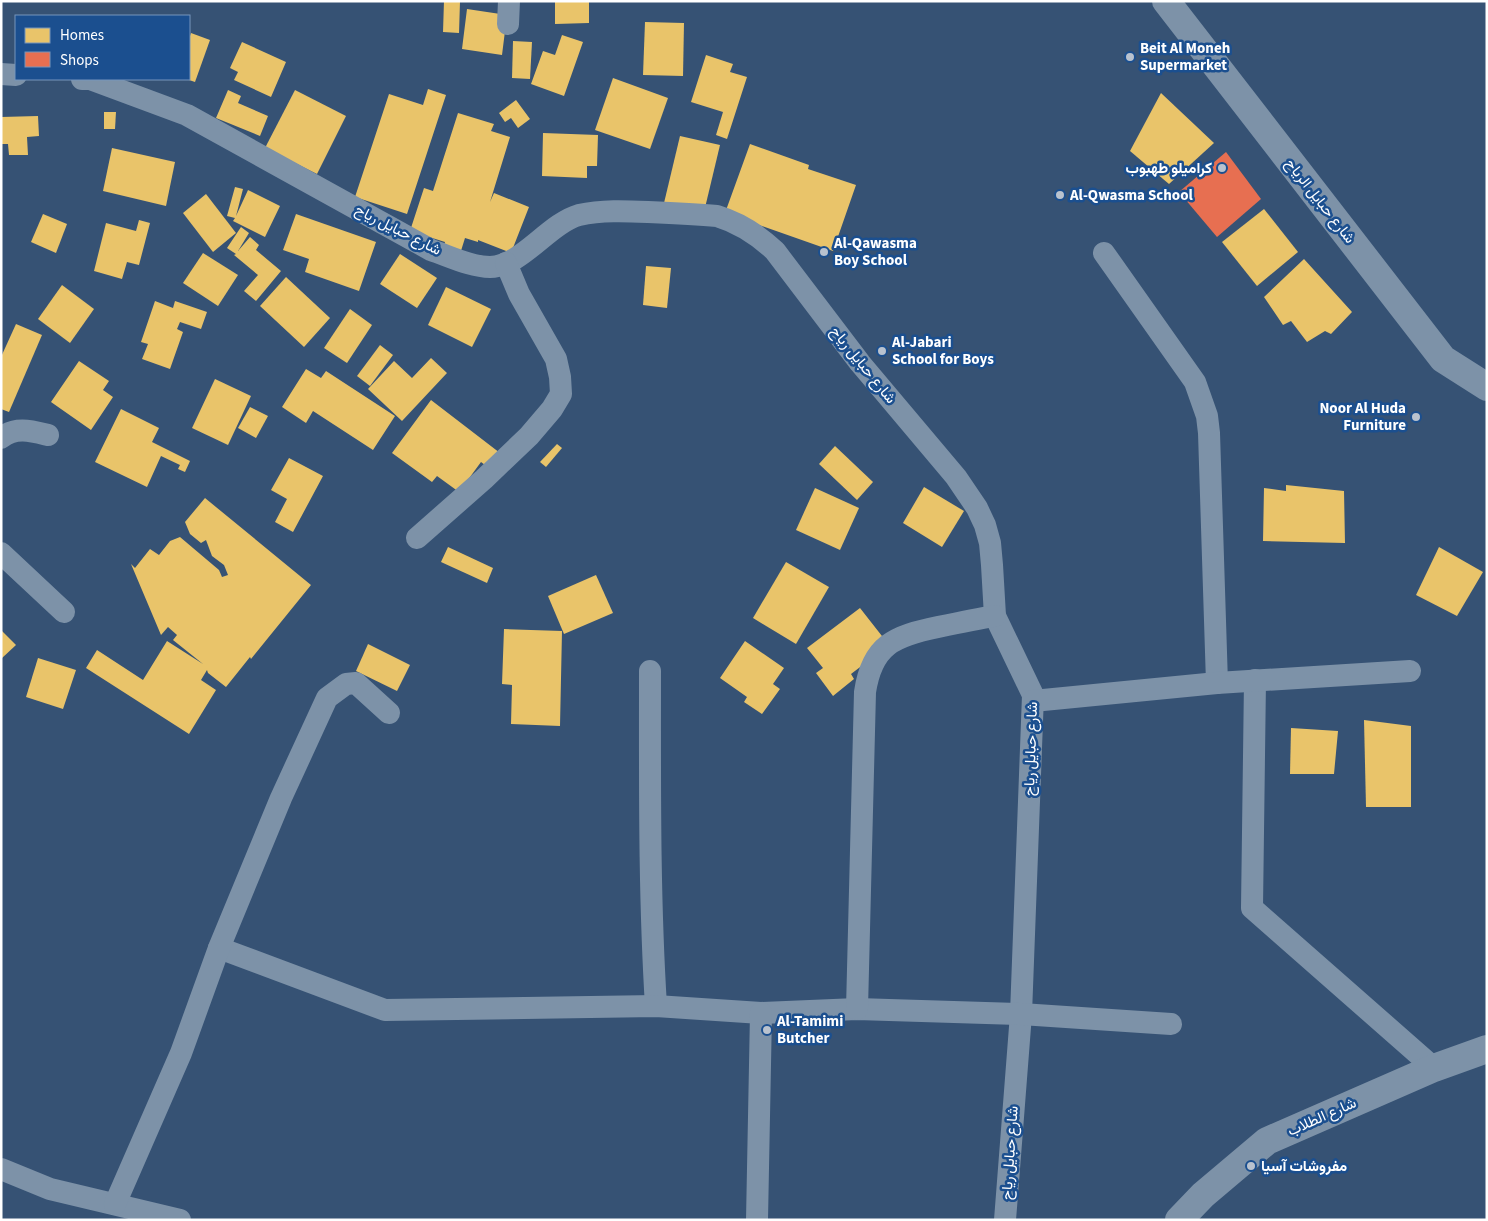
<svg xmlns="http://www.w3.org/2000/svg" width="1488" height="1221" font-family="'Source Sans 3',Vazirmatn,sans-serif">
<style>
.homes{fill:#e9c46a}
.shops{fill:#e76f51}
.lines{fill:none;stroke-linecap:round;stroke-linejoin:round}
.minor{stroke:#7d92a8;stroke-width:22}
.tertiary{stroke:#7d92a8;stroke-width:28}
.poi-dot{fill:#b9c2ce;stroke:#1b4f8f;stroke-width:2}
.labels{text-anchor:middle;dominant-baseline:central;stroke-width:5;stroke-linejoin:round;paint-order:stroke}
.poi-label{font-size:15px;font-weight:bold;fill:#fff;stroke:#1b4f8f;text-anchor:start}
.street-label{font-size:15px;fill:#fff;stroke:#1b4f8f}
</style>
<rect width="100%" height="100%" fill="#365274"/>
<g class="homes">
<polygon points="444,1 460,1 459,33 443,32"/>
<polygon points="555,1 589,1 589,23 555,24"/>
<polygon points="467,9 507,15 502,55 462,49"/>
<polygon points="645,22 684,23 683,76 643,75"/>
<polygon points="191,33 210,40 195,82 189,80 189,39"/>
<polygon points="562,35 583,42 564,96 531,84 543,51 555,55"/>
<polygon points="513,41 532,42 530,79 512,78"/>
<polygon points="242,42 286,62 271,97 234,80 238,72 230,68"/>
<polygon points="706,55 733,64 730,72 747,77 727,139 716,135 723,112 691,102"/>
<polygon points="613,78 668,98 650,149 595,130"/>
<polygon points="428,89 446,95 407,214 355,197 389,94 423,105"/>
<polygon points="228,90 241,96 238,103 268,116 260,136 216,118"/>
<polygon points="295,90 346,116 317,174 265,148"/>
<polygon points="1161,93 1214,143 1169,184 1130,151"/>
<polygon points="516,100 530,119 518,128 511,118 505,122 499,113"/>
<polygon points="104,112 116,112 115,129 104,129"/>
<polygon points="458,113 494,124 491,131 510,137 490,202 494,193 529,207 511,253 478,240 478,242 465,238 460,254 443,249 445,242 410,231 424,188 433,191"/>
<polygon points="38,116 39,136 27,137 28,155 9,155 8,144 1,144 1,117"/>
<polygon points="543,133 598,135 597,166 587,166 587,178 542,176"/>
<polygon points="680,136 720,145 704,212 664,203"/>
<polygon points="750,144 809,165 808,169 856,185 833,251 725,213"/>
<polygon points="112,148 175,162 166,206 103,191"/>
<polygon points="235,187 243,189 236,216 248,190 280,206 265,237 233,221 235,218 227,216"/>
<polygon points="206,194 236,233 213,252 183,213"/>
<polygon points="1264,209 1298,252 1257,286 1222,242"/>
<polygon points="43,214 67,224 56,253 31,242"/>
<polygon points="296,214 376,242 359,291 305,272 309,259 283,250"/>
<polygon points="139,220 150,223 139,265 127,262 122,279 94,271 106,223 136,231"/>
<polygon points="241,227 249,233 238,251 250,237 259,245 256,250 281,271 256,301 244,291 258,275 234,255 236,254 227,248"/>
<polygon points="203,253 238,275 218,306 183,283"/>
<polygon points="400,254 437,278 417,308 380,284"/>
<polygon points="1304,259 1352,312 1331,334 1325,331 1307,342 1291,321 1283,325 1264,297"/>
<polygon points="646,266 671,268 667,308 643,305"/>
<polygon points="286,277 330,318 304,347 260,306"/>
<polygon points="62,285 94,309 70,343 38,319"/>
<polygon points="446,287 491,309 472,347 428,325"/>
<polygon points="155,301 173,308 175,301 207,312 201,329 180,322 177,329 183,332 170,369 142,359 148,344 141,342"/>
<polygon points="350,309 372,325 347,363 324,348"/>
<polygon points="16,324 42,335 9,412 1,409 1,357"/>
<polygon points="380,345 393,355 370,386 357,376"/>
<polygon points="431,358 447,373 402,421 368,389 394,361 412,378"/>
<polygon points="79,361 109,381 103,390 113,397 91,430 51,402"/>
<polygon points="306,369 321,378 326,371 395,416 373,450 313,411 306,423 282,407"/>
<polygon points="215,379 251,396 228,445 192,428"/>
<polygon points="431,400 500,453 489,468 481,462 459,492 437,476 432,482 392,453"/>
<polygon points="250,407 268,416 256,438 238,428"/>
<polygon points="121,409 159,428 152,442 190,461 185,472 178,469 180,465 161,456 147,487 95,462"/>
<polygon points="557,444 562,448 546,467 540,462"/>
<polygon points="835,446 873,482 857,500 819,464"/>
<polygon points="289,458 323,476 293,532 275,522 287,499 271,490"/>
<polygon points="1286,485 1344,491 1345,543 1263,541 1264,488 1286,491"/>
<polygon points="924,487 964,511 942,547 903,523"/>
<polygon points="815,488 859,508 840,550 796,530"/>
<polygon points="205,498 311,585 251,659 250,657 226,687 208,673 207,670 201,680 216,690 189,734 86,668 97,650 143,680 167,641 203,664 173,640 177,635 168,627 161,635 131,564 135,568 150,549 159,555 170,541 180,537 219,570 222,577 228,575 224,565 212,556 206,540 201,543 190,534 185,522"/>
<polygon points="448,547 493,568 487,583 441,562"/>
<polygon points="1439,547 1483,572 1457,616 1416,595"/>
<polygon points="786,562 829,587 796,644 753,618"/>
<polygon points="596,575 613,613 564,634 548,596"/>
<polygon points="860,608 889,645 851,674 854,679 833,696 816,673 823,668 807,648"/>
<polygon points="504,629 562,631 560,726 511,724 512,685 502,684"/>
<polygon points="1,630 16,645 1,659"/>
<polygon points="745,641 784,668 773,684 780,689 762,714 744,702 747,697 720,678"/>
<polygon points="368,644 410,665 397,691 356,671"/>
<polygon points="38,658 76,670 63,709 26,697"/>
<polygon points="1364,720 1411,726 1411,807 1366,807"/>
<polygon points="1291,728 1338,731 1334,774 1290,774"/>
</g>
<polygon class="shops" points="1226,152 1261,199 1217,237 1179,192"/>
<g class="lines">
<g class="minor">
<polyline points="508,24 509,1"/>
<polyline points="1,74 16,75"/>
<path d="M82,79H90L187,115L431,250C449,256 471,267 490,267C522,266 548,224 579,215C602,210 625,211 648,212C671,213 694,214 717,216C740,223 757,234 775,251L860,363L956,477L977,508L985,525L990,543L992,565L995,616L1033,695L1021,1014L1005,1220"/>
<polyline points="1104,253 1195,382 1207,416 1209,433 1217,683"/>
<path d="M1,438C15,426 32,431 48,435"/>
<polyline points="417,538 484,479 529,436 552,409 561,394 560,377 556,359 519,294 506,263"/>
<polyline points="1,553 64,612"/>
<path d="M650,671C650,782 649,894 656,1006"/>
<polyline points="1255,680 1252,908 1434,1068"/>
<polyline points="1033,701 1217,683 1410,671"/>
<polyline points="219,948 385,1010 656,1006 761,1013 857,1009 1021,1014 1171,1024"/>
<path d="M857,1009L865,692C872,645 894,636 938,627C957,623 976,619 995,616"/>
<polyline points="1,1169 50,1189 180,1220"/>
<polyline points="115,1204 181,1053 219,948 281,798 327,698 346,684 356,683 389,713"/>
<polyline points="757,1220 761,1013"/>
</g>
<g class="tertiary">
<polyline points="1166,1 1443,359 1487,387"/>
<polyline points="1179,1220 1203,1195 1267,1141 1434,1068 1487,1049"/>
</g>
</g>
<g class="poi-dot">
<circle cx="1130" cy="57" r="5"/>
<circle cx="1222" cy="168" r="5"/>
<circle cx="1060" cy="195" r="5"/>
<circle cx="824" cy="252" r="5"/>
<circle cx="882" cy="351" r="5"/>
<circle cx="1416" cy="417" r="5"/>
<circle cx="767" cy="1030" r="5"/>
<circle cx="1251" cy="1166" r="5"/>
</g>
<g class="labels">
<g class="poi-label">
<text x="1140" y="48">Beit Al Moneh<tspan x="1140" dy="17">Supermarket</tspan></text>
<text x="1212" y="168" text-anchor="end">كراميلو طهبوب</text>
<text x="1070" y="195">Al-Qwasma School</text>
<text x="834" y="243">Al-Qawasma<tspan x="834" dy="17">Boy School</tspan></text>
<text x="892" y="342">Al-Jabari<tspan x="892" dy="17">School for Boys</tspan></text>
<text x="1406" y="408" text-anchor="end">Noor Al Huda<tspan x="1406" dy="17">Furniture</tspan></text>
<text x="777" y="1021">Al-Tamimi<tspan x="777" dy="17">Butcher</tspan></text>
<text x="1261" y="1166">مفروشات آسيا</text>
</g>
<g class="street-label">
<text transform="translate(1320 201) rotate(52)">شارع حبايل الرياح</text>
<text transform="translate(398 230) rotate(27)">شارع حبايل رياح</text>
<text transform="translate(863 365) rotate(51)">شارع حبايل رياح</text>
<text transform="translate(1031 749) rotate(-88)">شارع حبايل رياح</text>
<text transform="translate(1322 1117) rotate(-24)">شارع الطلاب</text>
<text transform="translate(1010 1153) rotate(-86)">شارع حبايل رياح</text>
</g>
</g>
<rect width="1488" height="1221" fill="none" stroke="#ffffff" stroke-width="5"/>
<rect x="15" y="15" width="175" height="65" fill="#1b4f8f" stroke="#7695bc"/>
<rect x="25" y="28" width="25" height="15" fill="#e9c46a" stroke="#7695bc"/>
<text x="60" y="40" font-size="15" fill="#ffffff">Homes</text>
<rect x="25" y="52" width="25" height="15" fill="#e76f51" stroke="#7695bc"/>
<text x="60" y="65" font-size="15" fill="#ffffff">Shops</text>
</svg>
